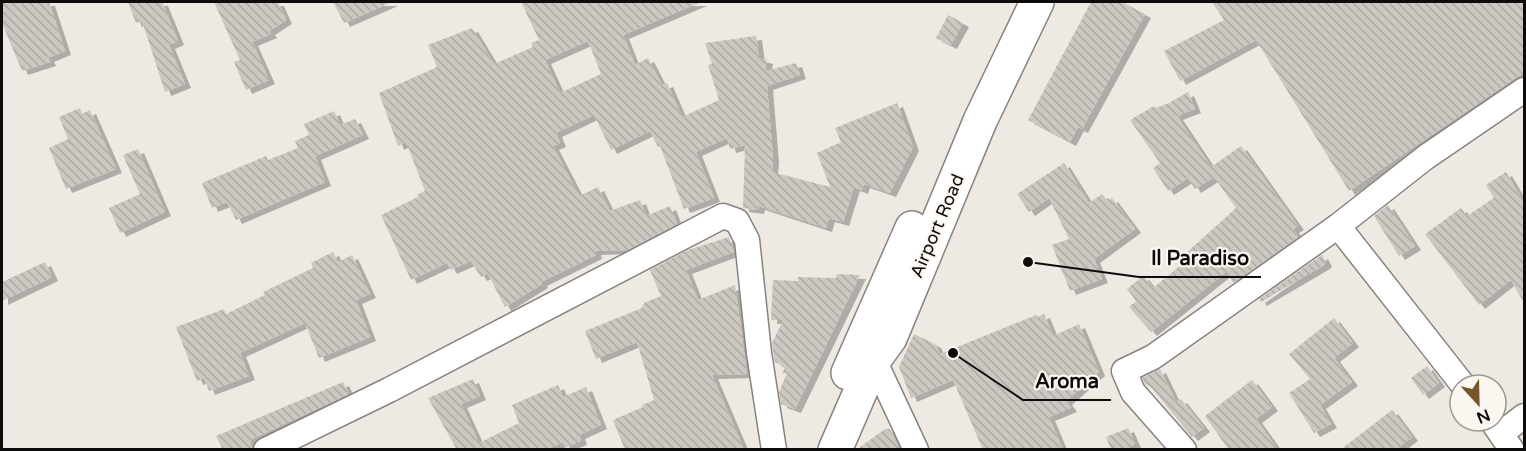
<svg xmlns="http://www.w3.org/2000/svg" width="1526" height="451" font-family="'Varela Round',sans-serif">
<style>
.building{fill:url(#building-back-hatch);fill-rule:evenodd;filter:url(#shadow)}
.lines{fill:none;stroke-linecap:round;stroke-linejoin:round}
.minor-casing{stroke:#88837e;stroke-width:27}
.primary-casing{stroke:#88837e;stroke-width:36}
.minor{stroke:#fff;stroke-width:24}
.primary{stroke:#fff;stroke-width:33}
.labels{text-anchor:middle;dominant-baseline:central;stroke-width:4.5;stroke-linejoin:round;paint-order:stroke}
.street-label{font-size:18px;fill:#0e0c0b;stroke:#fcf6f0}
.leader{fill:none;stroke:#0e0c0b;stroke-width:2}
.callout-dot{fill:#0e0c0b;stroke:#fcf6f0;stroke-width:2}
.callout-label{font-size:20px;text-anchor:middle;font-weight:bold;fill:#0e0c0b;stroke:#fcf6f0;stroke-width:4.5;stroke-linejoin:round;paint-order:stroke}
</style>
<defs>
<pattern id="building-back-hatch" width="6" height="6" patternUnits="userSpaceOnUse" patternTransform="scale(1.5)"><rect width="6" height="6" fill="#cdc7c2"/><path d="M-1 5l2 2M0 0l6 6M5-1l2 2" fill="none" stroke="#afaaa5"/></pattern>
<filter id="shadow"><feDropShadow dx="6" dy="4" stdDeviation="0" flood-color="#0004"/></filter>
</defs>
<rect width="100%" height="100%" fill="#efe9e3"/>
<g class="building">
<polygon points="2,2 49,2 65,51 48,58 50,62 22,71 2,23"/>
<polygon points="128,2 162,2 178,41 169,45 185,84 165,92 142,21 136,23"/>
<polygon points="214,2 278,2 286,20 269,31 271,34 252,42 269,80 246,90 234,62 240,60"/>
<polygon points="333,2 392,2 344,23"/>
<path d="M521,2H701L623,35L635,65L648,58L662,85L667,83L682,117L719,100L708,65L712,64L705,43L756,36L759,58L767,60L765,71L796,63L800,75L767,86L773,158L772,172L830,187L817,153L841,142L835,128L897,103L913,147L890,193L864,184L862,190L854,187L843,222L829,218L826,228L759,206L758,210L743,208L745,145L730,149L727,138L696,152L714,198L684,209L660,146L658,147L650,131L611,150L594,115L556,133L560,143L553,146L579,196L598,187L610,211L640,200L646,216L670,206L677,224L627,250L595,251L596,255L541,282L542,284L505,307L488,274L481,277L471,261L451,270L447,263L411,280L381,215L418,197L417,195L425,191L406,142L398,146L379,93L437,67L428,45L472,28L494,64L533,47L531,43L539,40ZM588,41L601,74L560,93L545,60Z"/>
<polygon points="1091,2 1122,2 1145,14 1082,129 1078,127 1070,142 1028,120"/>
<polygon points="1212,2 1524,2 1524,72 1349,191 1256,40 1180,81 1164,51 1224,20"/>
<polygon points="948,15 963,23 951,45 936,38"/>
<polygon points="1188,92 1195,109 1177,116 1211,167 1241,146 1298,226 1293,229 1298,237 1233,283 1227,271 1151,332 1129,307 1136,301 1127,289 1143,276 1153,288 1187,260 1184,255 1236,208 1214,177 1195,189 1188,178 1168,191 1153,168 1160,163 1130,120 1154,106 1156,108 1169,103"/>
<polygon points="80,108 82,114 90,110 116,169 66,189 49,148 68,139 59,117"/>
<polygon points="334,111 340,125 355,119 363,135 315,156 325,182 236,220 227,202 212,208 202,183 266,156 268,160 298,148 295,141 309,135 304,124"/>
<polygon points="138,149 165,212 120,233 109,208 140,194 123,155"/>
<polygon points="1064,163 1089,203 1102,194 1108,201 1112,198 1135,229 1094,259 1102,279 1070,291 1052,245 1069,239 1049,198 1029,212 1017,194"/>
<polygon points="1506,172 1524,203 1524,303 1511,280 1479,305 1425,234 1461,208 1467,216 1494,198 1486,185"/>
<polygon points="1388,205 1415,246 1399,256 1374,216"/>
<polygon points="729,237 734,252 686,270 698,300 735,285 747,374 712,375 744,450 625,450 613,420 643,407 642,405 654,400 637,342 596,359 585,331 642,308 644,303 661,296 650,270 688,250"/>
<polygon points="333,252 338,262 352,255 370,294 356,300 370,337 319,358 305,323 240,353 249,376 209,391 204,378 197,381 176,327 224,309 226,314 265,295 263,292 313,268 311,263"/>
<polygon points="1322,255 1326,263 1324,265 1261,302 1259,299"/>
<polygon points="45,262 52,277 2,301 2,282"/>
<polygon points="837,274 860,275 795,409 781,404 779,392 787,373 782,374 785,367 775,362 773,351 772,343 783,320 771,320 773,280 798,281 798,277 836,278"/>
<polygon points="1044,314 1053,336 1079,324 1099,372 1066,401 1071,408 1049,417 1063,450 983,450 953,380 911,398 899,367 914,334 935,344 940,354 1036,315 1037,317"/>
<polygon points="1334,318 1353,343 1334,358 1352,382 1320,405 1331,424 1314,433 1289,393 1310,379 1289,354"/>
<polygon points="1427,366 1439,383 1423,395 1411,378"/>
<polygon points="1160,369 1176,402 1181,399 1204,428 1192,437 1151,387 1145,384 1142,378"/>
<polygon points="473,379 480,396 461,404 479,443 519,423 512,405 558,385 563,397 586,387 601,425 579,435 581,441 565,447 563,442 545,450 457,450 428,398"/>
<polygon points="1252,380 1272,407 1256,419 1278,450 1229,450 1205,416"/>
<polygon points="343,382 349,394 250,440 252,450 223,450 216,436"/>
<polygon points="1392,410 1412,437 1395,450 1340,450"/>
<polygon points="1128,428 1135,444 1123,450 1111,450 1106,437"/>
<polygon points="885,429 890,429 899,448 856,450"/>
</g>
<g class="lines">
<defs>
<g id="minor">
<polyline points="1338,226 1463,385"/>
<polyline points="874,360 916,450"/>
<polyline points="1492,421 1512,450"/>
<polyline points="1502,433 1524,416"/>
<polyline points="266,450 389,390 723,216 737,221 747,240 759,353 774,450"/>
<polyline points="1184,450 1133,392 1124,371 1153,357 1338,226 1426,157 1524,90"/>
</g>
<g id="primary">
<polyline points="848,373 912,228"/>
<polyline points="835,450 874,360 890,338 980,121 1037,2"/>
</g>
</defs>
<use href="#minor" class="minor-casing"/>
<use href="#primary" class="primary-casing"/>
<use href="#minor" class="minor"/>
<use href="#primary" class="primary"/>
</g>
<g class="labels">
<g class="street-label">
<text transform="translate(937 226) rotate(-67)">Airport Road</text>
</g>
</g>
<path class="leader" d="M1028 262L1139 277H1261M953 353L1023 400H1111"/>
<g class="callout-dot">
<circle cx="1028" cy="262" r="6"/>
<circle cx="953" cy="353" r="6"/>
</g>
<g class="callout-label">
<text x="1200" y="265">Il Paradiso</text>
<text x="1067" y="388">Aroma</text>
</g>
<rect width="1526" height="451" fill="none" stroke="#0e0c0b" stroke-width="6"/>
<g transform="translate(1478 403) rotate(158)"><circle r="28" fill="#fcf6f0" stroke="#9d9894" stroke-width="1.5"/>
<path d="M0-4.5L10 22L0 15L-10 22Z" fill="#75552b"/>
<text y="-9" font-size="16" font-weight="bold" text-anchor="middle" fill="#0e0c0b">N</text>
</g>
</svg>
